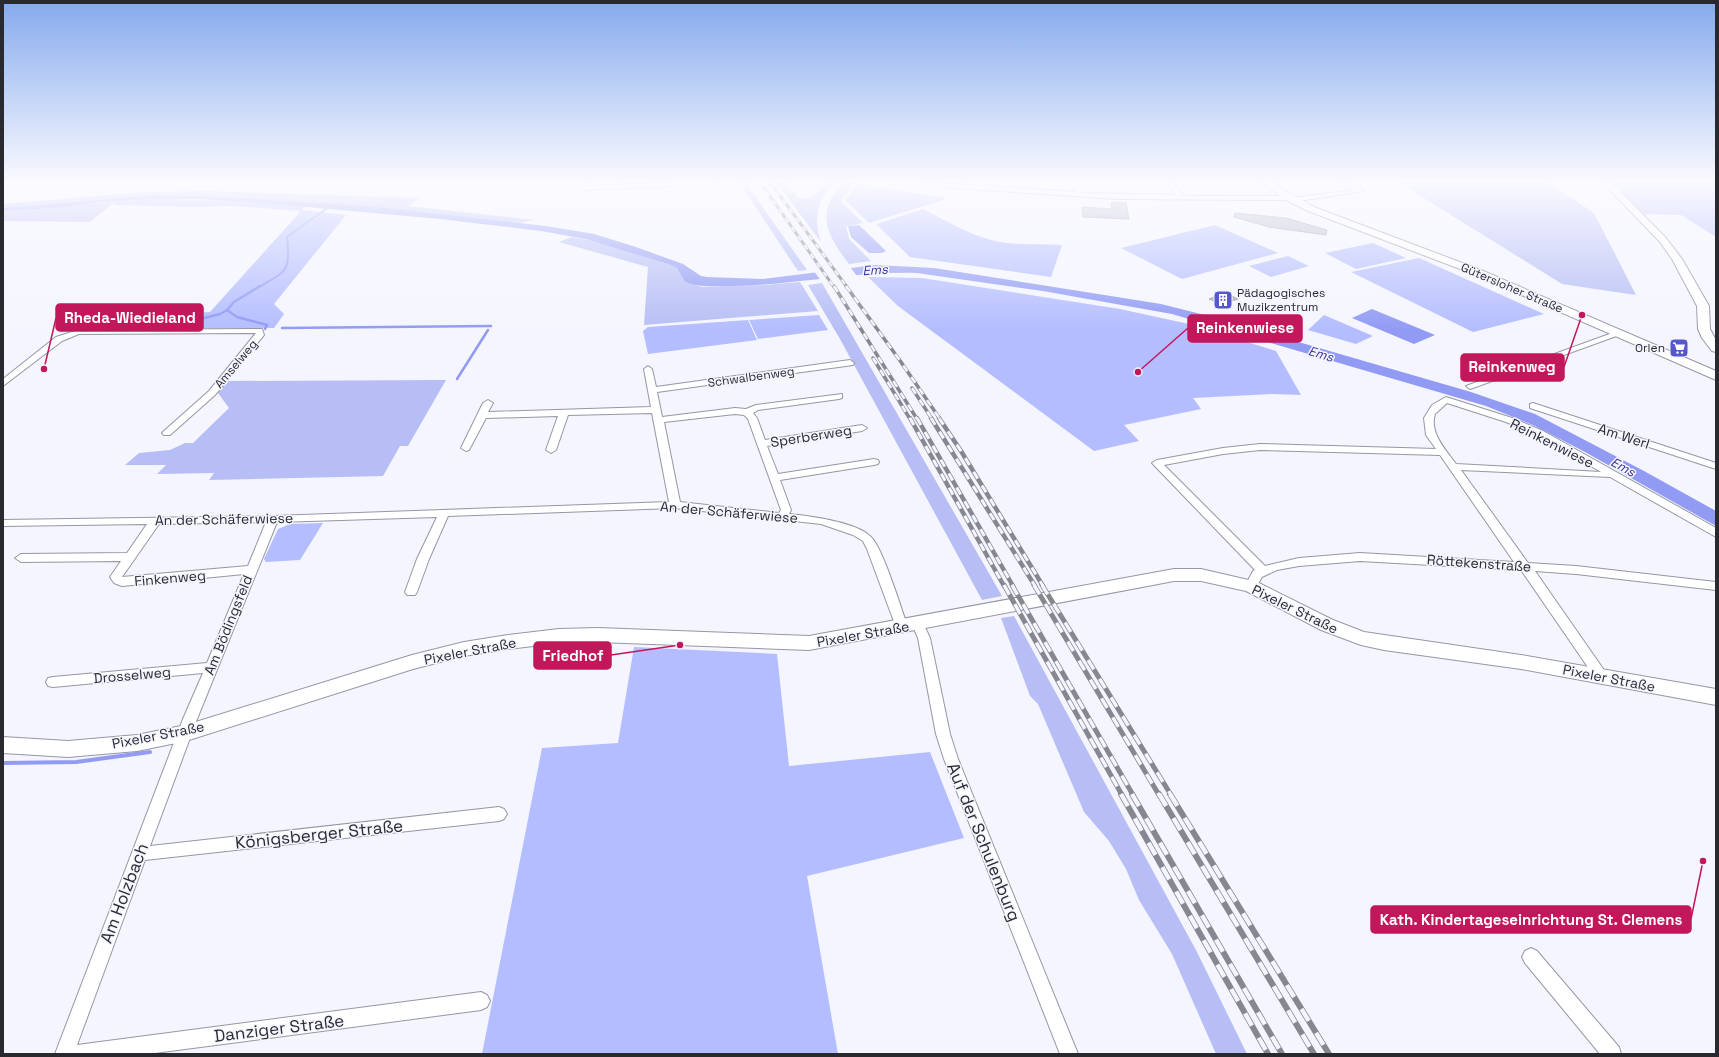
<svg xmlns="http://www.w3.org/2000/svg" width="1719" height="1057" font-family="'Space Grotesk',sans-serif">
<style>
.green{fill:#b4bdff}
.forest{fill:#b6bef5}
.water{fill:#919bf4}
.pier{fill:#f4f5ff}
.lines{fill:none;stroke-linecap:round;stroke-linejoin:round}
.stream-far2{stroke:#919bf4;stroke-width:2}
.stream-far1{stroke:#919bf4;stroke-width:2.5}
.stream{stroke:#919bf4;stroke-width:4}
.building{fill:#b4b7c6;stroke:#989ba9}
.street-casing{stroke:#9497a5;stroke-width:2}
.secondary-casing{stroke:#9497a5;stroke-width:2}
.street{fill:#fff;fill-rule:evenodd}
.secondary{fill:#fff;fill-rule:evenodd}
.rail-far4-casing{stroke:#86878f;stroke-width:3}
.rail-far3-casing{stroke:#86878f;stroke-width:3.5}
.rail-far2-casing{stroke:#86878f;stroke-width:4.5}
.rail-far1-casing{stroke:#86878f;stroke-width:5}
.rail-casing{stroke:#86878f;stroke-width:6}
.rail-far4{stroke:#f4f5ff;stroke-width:2;stroke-dasharray:5.5;stroke-linecap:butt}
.rail-far3{stroke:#f4f5ff;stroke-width:2.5;stroke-dasharray:7;stroke-linecap:butt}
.rail-far2{stroke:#f4f5ff;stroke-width:3;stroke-dasharray:8;stroke-linecap:butt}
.rail-far1{stroke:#f4f5ff;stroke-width:3.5;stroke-dasharray:11;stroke-linecap:butt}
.rail{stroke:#f4f5ff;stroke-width:4.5;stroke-dasharray:14;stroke-linecap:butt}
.labels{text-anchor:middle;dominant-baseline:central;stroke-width:3;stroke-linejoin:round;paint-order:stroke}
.far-street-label{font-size:12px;fill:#292a2f;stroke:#f4f5ff}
.far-poi-label{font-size:12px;fill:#292a2f;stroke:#f4f5ff;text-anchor:start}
.far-water-label{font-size:13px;font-style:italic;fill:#363196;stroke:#f4f5ff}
.street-label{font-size:14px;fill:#292a2f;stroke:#f4f5ff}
.near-street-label{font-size:17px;fill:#292a2f;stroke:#f4f5ff}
.leader{fill:none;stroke:#c2185b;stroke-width:1.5}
.callout-dot{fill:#c2185b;stroke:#f4f5ff;stroke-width:1.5}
.callout{fill:#c2185b;stroke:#c2185b;stroke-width:1.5}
.callout-label{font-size:15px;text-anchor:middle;font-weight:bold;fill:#fff}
</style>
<rect width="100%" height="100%" fill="#f4f5ff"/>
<g class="green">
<polygon points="1612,182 1716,182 1716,237 1681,215 1642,214"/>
<polygon points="857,184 944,198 946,199 869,223 845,200"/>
<path d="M147,199C200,199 253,202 306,206L302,210L346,215L274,304L284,314L274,328L67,329L82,317L210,312L301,211L234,206L198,207L113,205L117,200Z"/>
<path d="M923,209C949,222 976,239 1006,243C1024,245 1043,244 1062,245L1051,277L910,257L876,224Z"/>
<polygon points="1215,225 1278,253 1182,279 1121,248"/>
<polygon points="1373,243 1406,258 1356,269 1325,253"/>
<polygon points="1288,256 1309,266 1271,277 1249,266"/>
<polygon points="1419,258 1544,314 1473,332 1351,272"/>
<polygon points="868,277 922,278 1120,309 1189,324 1276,351 1301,395 1272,394 1193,398 1201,409 1124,425 1139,441 1094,451 898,306"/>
<polygon points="819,315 828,330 758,339 749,320"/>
<polygon points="1324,315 1373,336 1356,344 1308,330"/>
<polygon points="748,320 757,340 648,354 643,331 648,327"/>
<polygon points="323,523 300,560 266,562 264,559 278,529 290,524"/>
<polygon points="634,647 777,654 789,766 930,752 964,838 807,876 838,1054 482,1054 542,748 618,743"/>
</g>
<g class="forest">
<polygon points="739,182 745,182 807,270 798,271"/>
<path d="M776,182H785L799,198L809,199L829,182H835C817,200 813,218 821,242Z"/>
<path d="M844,182H855L841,201L863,223L846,226L849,239L871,261L849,264C827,235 814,212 844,182Z"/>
<polygon points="1398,182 1546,182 1594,213 1636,295 1562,284"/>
<polygon points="207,191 419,198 408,206 534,220 518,223 389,208 205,196 152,195 3,208 3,204 145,192"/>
<polygon points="117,200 90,222 3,221 3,211 57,208"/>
<path d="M572,237C606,242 639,255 671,265L677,268L685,282L703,287L765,285L800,282L818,311L644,325L648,267L559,242Z"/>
<polygon points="822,283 1002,596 982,600 840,339 808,285"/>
<polygon points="446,380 408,446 400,446 383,476 209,480 214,473 157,474 166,465 125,465 139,453 170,450 185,443 193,443 229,408 218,393 227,381"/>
<polygon points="1014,616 1197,952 1247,1054 1216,1054 1172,954 1139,900 1126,869 1109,841 1084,812 1038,704 1030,696 1001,618"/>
</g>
<g class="water">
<path d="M152,195L205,196L336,204L389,208L546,226L594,234L636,247L683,264L701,276L707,277L763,279L875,265L934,268L1161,304L1205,315L1471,392L1535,414L1644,471L1716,511V526L1585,452L1535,426L1486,406L1172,314L1043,291L917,273C855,271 795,285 733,286C716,286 701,288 685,282L677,268L671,265L586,239L541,231L440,219L274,204L198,199H147L100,202L57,208L3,211V208Z"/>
<polygon points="859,225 886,251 882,253 869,253 851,237 848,226"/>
<polygon points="1372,309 1435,335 1414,344 1352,318"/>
</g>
<polygon class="pier" points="850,267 857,276 821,281 814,271"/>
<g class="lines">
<path class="stream-far2" d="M259,287C288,270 290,272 287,237L330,206"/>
<g class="stream-far1">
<polyline points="227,310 237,317 267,325 265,329"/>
<polyline points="84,326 108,322 135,324 159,321 196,320 220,314 227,310 234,302 260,286"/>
<polyline points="282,328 491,326"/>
<polyline points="457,379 488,330"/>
</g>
<polyline class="stream" points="3,763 76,762 150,752"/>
</g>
<g class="building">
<polygon points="1111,202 1126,203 1129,219 1083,217 1082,207 1112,209"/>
<polygon points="1235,213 1286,218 1327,230 1326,235 1269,227 1234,217"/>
<polygon points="1225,293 1238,299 1222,304 1209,299"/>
</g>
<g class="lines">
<defs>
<g id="street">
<polygon points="579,182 585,182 586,186 682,182 720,182 717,184 586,190 580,188"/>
<polygon points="923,182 1076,192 1075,182 1081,182 1082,193 1177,195 1167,182 1173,182 1183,196 1289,196 1292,198 1354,190 1340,182 1347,182 1364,191 1292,202 1289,200 1119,199 953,188"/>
<polygon points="259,329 262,329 264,335 215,395 170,435 164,435 162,433 164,431 209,391 256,333 79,334 62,341 3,386 3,379 56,337 78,330"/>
<polygon points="1615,332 1621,332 1622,334 1473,388 1470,389 1466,386"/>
<path d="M850,360L854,363L853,365L657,392L662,417L735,408L746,409L756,405L842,394V398L839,399L758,410L753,413L757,418L765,440L862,425L867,428L862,431L767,446L778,474L874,459L878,460L879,462L878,464L874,465L780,480L791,510L789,514C809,516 857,522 871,537C883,548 901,609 908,627L906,630H898L896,627L867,549L863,541L853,535L821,524L674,508L448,516L429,559L417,592L415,595H407L405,592L417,559L437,517L277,522L197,719L150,846L499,807L504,809L507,814L504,819L499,821L145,860L77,1045L481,992L487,995L490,1001L487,1007L481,1010L147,1054H55L183,719L203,673L53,687L48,686L46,682L48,678L53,677L207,663L244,574L122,586L114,583L110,577L121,561L21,562L15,558L21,554L127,553L147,524L3,526V520L273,516L669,502L652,413L568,415L556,450L551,453L546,450L558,416L486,418L469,450L466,451L461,448L483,403L488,400L493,403L488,412L651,407L644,369L648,366L652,369L656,387ZM735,414L744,415L748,419L781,510L779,513L680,502L664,422ZM266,522L248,566L122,577L159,524Z"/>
<path d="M1446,397L1512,418L1543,431L1716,528V537L1610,477L1461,470L1528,563L1576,566L1716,582V590L1576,574L1535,571L1606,673L1608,676L1606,679L1601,681L1596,679L1521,570L1360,561L1299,566L1277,570L1262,577L1255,589H1247L1245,586L1253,571L1255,570L1152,463L1157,460L1223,448L1260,444L1436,449L1426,435L1424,418L1432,405ZM1447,403L1506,422L1537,435L1601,472L1456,464C1446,450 1429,433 1435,414ZM1260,450L1440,455L1514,562L1360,553L1299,558L1265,566L1164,465L1223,454Z"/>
<polygon points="1533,403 1716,463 1716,469 1530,408 1530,404"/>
<polygon points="918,620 922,621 930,638 950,734 958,759 1078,1054 1060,1054 944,759 936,734 918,638 912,624 914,621"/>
<polygon points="1531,948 1537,951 1619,1047 1621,1054 1600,1054 1525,963 1522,957 1525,951"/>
</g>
<g id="secondary">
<polygon points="1260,182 1270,182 1314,207 1481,270 1716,371 1716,380 1473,274 1308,211 1286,200"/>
<polygon points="1602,182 1611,182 1666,238 1682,259 1709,306 1710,329 1716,340 1716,352 1712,351 1702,338 1698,329 1697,306 1672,259 1660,242"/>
<polygon points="1174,569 1201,569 1257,582 1333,620 1364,632 1521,655 1716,689 1716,705 1521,669 1384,650 1361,645 1321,630 1246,591 1201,581 1174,581 809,650 598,642 559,643 508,649 464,656 413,669 186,741 137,751 68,757 3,753 3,737 68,741 137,735 186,725 412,655 464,642 508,635 559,629 598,628 809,636"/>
</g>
</defs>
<use href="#street" class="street-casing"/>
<use href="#secondary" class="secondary-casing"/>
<use href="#street" class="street"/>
<use href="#secondary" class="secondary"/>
<defs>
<g id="rail-far4">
<polyline points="760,182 834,287"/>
<polyline points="770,182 847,287"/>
</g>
<g id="rail-far3">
<polyline points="834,286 917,419"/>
<polyline points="846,286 901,362 940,419"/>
<polyline points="873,358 910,419"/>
<polyline points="912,388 932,419"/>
</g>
<g id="rail-far2">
<polyline points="910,418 1004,586"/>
<polyline points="917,418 1013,586"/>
<polyline points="931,418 1035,586"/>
<polyline points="939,418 961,451 1043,586"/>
</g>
<g id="rail-far1">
<polyline points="1004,585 1122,795"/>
<polyline points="1012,585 1133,795"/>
<polyline points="1034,585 1159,795"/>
<polyline points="1042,585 1171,795"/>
</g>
<g id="rail">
<polyline points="1121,794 1268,1054"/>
<polyline points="1132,794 1282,1054"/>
<polyline points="1159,794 1314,1054"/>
<polyline points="1170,794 1329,1054"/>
</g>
</defs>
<use href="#rail-far4" class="rail-far4-casing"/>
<use href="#rail-far3" class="rail-far3-casing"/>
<use href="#rail-far2" class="rail-far2-casing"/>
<use href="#rail-far1" class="rail-far1-casing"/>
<use href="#rail" class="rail-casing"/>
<use href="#rail-far4" class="rail-far4"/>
<use href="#rail-far3" class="rail-far3"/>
<use href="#rail-far2" class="rail-far2"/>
<use href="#rail-far1" class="rail-far1"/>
<use href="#rail" class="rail"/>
</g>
<linearGradient id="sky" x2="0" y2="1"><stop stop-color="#85aaed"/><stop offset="0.55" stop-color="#fafaff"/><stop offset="1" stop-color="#fafaff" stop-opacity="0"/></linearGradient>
<rect width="1719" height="330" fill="url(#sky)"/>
<defs>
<symbol id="building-square" viewBox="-11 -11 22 22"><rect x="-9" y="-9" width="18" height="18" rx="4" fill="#5656cd" stroke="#f4f5ff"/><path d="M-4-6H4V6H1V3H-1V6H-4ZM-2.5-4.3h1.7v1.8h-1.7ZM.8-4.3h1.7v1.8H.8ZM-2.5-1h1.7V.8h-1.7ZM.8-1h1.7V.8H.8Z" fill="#fff"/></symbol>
<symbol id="supermarket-square" viewBox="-11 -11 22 22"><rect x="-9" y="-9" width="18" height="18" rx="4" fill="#5656cd" stroke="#f4f5ff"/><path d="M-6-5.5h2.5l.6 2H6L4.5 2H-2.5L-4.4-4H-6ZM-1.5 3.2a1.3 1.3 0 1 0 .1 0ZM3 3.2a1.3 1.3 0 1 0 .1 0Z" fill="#fff"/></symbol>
</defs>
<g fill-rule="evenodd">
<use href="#building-square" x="1212" y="289" width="22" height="22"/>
<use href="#supermarket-square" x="1668" y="337" width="22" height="22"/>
</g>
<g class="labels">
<g class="far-street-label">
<text transform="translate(1512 288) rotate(23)">Gütersloher Straße</text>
<text transform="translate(236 364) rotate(-50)">Amselweg</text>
<text transform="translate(751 377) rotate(-8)">Schwalbenweg</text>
</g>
<g class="far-poi-label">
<text x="1237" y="293">Pädagogisches<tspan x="1237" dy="14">Muzikzentrum</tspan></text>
<text x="1665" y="348" text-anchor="end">Orlen</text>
</g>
<g class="far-water-label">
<text transform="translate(875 270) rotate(-4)">Ems</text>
<text transform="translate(1321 354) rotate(16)">Ems</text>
<text transform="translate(1623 467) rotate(29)">Ems</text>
</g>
<g class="street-label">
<text transform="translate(811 436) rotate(-9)">Sperberweg</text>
<text transform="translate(1624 436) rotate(18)">Am Werl</text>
<text transform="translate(1552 443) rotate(27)">Reinkenwiese</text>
<text transform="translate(729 512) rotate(5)">An der Schäferwiese</text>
<text transform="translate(224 519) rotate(-1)">An der Schäferwiese</text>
<text transform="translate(1479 563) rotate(4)">Röttekenstraße</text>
<text transform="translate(170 578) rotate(-5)">Finkenweg</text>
<text transform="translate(1295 609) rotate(26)">Pixeler Straße</text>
<text transform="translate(228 625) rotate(-68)">Am Bödingsfeld</text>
<text transform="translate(863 634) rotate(-10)">Pixeler Straße</text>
<text transform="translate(470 651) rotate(-11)">Pixeler Straße</text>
<text transform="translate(132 675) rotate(-5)">Drosselweg</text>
<text transform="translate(1609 678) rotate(11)">Pixeler Straße</text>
<text transform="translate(158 735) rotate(-11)">Pixeler Straße</text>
</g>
<g class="near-street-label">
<text transform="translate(319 834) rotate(-6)">Königsberger Straße</text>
<text transform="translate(984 842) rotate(68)">Auf der Schulenburg</text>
<text transform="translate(124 893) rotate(-69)">Am Holzbach</text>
<text transform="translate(279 1028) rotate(-7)">Danziger Straße</text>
</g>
</g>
<path class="leader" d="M44 369L56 318M1138 372L1188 328M1582 315L1564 367M680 645L611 655M1703 861L1691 919"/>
<g class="callout-dot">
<circle cx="44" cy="369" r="4"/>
<circle cx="1138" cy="372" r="4"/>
<circle cx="1582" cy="315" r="4"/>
<circle cx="680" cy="645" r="4"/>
<circle cx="1703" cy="861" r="4"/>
</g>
<g class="callout">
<rect x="56" y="304" width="147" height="27" rx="4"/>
<rect x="1188" y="315" width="114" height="27" rx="4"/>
<rect x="1461" y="354" width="103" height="27" rx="4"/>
<rect x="534" y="642" width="77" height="27" rx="4"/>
<rect x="1371" y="906" width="320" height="27" rx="4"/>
</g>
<g class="callout-label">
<text x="130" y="323">Rheda-Wiedieland</text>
<text x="1245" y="333">Reinkenwiese</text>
<text x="1512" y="372">Reinkenweg</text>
<text x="573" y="661">Friedhof</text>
<text x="1531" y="925">Kath. Kindertageseinrichtung St. Clemens</text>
</g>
<rect width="1719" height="1057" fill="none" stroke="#292a2f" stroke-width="8"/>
</svg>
